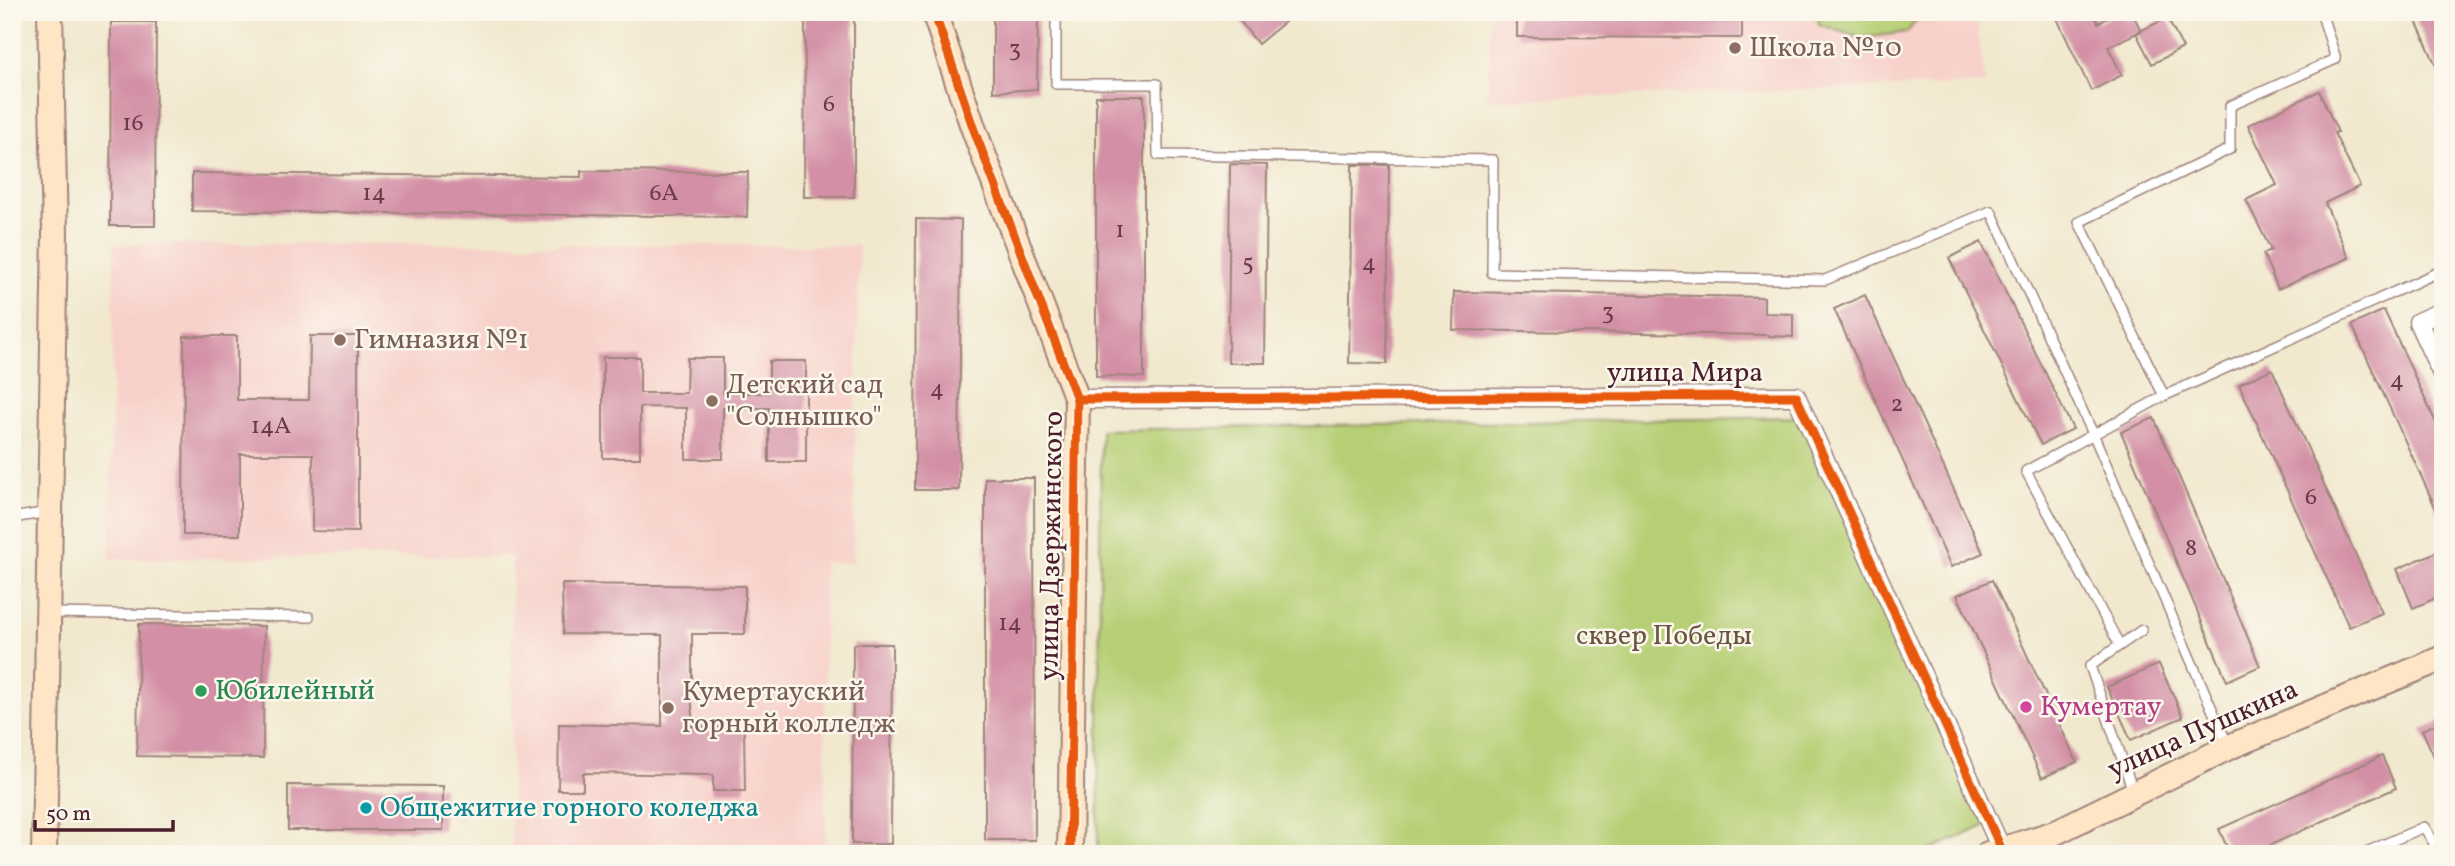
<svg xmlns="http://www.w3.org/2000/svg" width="2455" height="866" font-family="Vollkorn,serif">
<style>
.built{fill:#f7d0c9}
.green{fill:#b6cf74;stroke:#807750;stroke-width:2}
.building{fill:#d38fa5}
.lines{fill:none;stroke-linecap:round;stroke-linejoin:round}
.lane-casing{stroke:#9e847c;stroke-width:12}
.street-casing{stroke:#9e847c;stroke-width:21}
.secondary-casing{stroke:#9e847c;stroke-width:28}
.lane{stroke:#fff;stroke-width:9}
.street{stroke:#fff;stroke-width:18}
.secondary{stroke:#fee5c5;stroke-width:24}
.cycleway-casing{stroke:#fbf7ec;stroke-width:13}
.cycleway{stroke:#e8590c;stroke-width:9}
.education-dot{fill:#8d6e63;stroke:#fbf7ec;stroke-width:2.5}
.leisure-dot{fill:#2e9e5b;stroke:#fbf7ec;stroke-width:2.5}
.hotel-dot{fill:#d1479c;stroke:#fbf7ec;stroke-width:2.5}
.culture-dot{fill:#0f9aa8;stroke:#fbf7ec;stroke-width:2.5}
.labels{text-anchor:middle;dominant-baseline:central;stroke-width:5;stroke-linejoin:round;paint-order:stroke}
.number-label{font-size:24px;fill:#6c3b4a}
.education-label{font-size:28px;fill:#785e54;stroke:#fbf7ec;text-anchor:start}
.street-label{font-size:28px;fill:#4a1f2b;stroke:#fbf7ec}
.park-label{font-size:28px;fill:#6a5441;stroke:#fbf7ec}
.leisure-label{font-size:28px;fill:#27864d;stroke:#fbf7ec;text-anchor:start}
.hotel-label{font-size:28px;fill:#b23c85;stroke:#fbf7ec;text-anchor:start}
.culture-label{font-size:28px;fill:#0d838f;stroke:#fbf7ec;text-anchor:start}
</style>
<rect width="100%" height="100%" fill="#fbf7ec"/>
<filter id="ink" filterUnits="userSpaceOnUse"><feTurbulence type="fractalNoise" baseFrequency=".0143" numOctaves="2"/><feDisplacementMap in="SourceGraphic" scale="14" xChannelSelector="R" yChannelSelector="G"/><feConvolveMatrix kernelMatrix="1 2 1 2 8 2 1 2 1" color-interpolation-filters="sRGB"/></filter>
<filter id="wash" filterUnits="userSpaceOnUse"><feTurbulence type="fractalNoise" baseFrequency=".00686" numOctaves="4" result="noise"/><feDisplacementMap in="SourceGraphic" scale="28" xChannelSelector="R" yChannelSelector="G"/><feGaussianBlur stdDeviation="1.57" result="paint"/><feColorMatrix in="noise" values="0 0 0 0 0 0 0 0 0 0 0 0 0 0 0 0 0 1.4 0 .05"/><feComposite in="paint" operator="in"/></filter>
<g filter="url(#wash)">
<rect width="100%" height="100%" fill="#f1e8ce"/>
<g class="built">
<polygon points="1491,12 1976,12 1985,84 1487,100"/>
<polygon points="114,244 567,244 859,246 853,563 824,562 826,854 511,854 512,556 110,559"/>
</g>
<g class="green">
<polygon points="1817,12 1923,12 1907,32 1861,38 1818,24"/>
<polygon points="1803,417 1988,825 1920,854 1098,854 1101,430"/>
</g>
<g id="blocks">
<g class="building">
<polygon points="805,12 854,12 854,197 804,197"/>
<polygon points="993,12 1038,12 1037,89 993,92"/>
<polygon points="1233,12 1297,12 1258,44"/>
<polygon points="1517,12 1742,12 1742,38 1517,37"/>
<polygon points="2054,12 2093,12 2098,23 2119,12 2132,12 2141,31 2108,47 2122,75 2091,91"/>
<polygon points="2412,12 2443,12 2443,81"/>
<polygon points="2167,18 2183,48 2152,64 2136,33"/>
<polygon points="111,22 156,22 155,226 110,226"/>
<polygon points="2319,91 2338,132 2334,133 2360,186 2325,203 2349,258 2278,289 2263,254 2271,250 2246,200 2277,185 2248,125"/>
<polygon points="1096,96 1144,96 1144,377 1096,376"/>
<polygon points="1230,164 1267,165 1265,363 1228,363"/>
<polygon points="1352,165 1389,165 1387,364 1349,363"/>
<polygon points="581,171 748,172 747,217 192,211 192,173 581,177"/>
<polygon points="916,219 961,220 959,490 915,490"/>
<polygon points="1981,242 2073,429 2041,445 1949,258"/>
<polygon points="1454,292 1764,297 1764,313 1793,314 1793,337 1769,336 1769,335 1453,330"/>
<polygon points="1865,295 1983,553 1951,567 1834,309"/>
<polygon points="2384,310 2443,438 2443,524 2352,325"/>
<polygon points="184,336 237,336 237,400 309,400 310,336 358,336 358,532 312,531 313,454 240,454 240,535 183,535"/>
<polygon points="603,357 640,357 640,393 686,393 687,358 723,358 723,393 769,393 769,361 806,361 806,462 769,462 769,408 723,408 723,459 686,459 686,408 640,407 640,458 603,458"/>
<polygon points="2272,369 2382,613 2349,627 2239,384"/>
<polygon points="2154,418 2260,666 2227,681 2121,432"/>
<polygon points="985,478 1034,478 1035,840 985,840"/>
<polygon points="2443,549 2443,595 2413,608 2397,569"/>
<polygon points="1992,580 2077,762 2042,778 1957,595"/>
<polygon points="562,584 745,586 745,634 692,634 692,726 744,728 745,791 713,791 713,775 583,773 583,790 558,790 559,724 662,726 662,635 563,634"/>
<polygon points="139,624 264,626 263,758 137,756"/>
<polygon points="853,644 892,644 891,844 852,844"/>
<polygon points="2159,664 2183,717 2131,740 2107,687"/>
<polygon points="2443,721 2443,776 2422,730"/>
<polygon points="2382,756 2396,788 2251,854 2230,854 2219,829"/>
<polygon points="288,785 443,786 443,830 288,830"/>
</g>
</g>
</g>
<g filter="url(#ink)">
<use href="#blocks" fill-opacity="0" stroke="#9e847c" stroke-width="2"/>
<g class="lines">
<defs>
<g id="lane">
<polyline points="1056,12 1056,84 1157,84 1158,155 1493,160 1492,273 1825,280 1991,211 2094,436 2228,746"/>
<polyline points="2164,396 2079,222 2230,149 2230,106 2336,59 2321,12"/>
<polyline points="12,518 49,512"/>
<polyline points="50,613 309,617"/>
<polyline points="2119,644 2026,471 2164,396 2443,270"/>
<polyline points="2133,791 2090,666 2142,630"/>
<polyline points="2362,854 2424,827 2441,854"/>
</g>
<g id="street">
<polyline points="2443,311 2418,322 2443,376"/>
<polyline points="1077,399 1796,396 2001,848"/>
</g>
<g id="secondary">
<polyline points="934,12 974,130 1077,399 1070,854"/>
<polyline points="44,854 55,233 50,12"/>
<polyline points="1988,854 2052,834 2229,747 2443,658"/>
</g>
</defs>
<use href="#lane" class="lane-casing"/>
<use href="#street" class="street-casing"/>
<use href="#secondary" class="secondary-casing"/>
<use href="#lane" class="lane"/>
<use href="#street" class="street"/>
<use href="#secondary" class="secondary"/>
<defs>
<g id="cycleway">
<polyline points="934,12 974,130 1077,399 1070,854"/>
<polyline points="1077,399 1796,396 2001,848"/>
</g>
</defs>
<use href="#cycleway" class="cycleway-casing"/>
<use href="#cycleway" class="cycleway"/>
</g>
</g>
<g class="education-dot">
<circle cx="1735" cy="48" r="7"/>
<circle cx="340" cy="340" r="7"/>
<circle cx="712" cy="401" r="7"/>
<circle cx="668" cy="708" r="7"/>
</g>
<circle class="leisure-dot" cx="201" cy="691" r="7"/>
<circle class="hotel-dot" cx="2026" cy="707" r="7"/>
<circle class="culture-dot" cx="366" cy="808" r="7"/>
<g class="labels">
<g class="number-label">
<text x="1015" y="50">3</text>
<text x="829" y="105">6</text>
<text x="133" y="124">16</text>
<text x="374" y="194">14</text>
<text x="664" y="194">6А</text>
<text x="1120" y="231">1</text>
<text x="1248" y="264">5</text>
<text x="1369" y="264">4</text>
<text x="1608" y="313">3</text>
<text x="2397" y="381">4</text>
<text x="937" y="390">4</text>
<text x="1897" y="405">2</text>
<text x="271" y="427">14А</text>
<text x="2311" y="498">6</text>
<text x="2191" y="549">8</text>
<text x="1010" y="624">14</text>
</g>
<g class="education-label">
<text x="1749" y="48">Школа №10</text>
<text x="354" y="340">Гимназия №1</text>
<text x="726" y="385">Детский сад<tspan x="726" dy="32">"Солнышко"</tspan></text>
<text x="682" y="692">Кумертауский<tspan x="682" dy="32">горный колледж</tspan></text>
</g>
<g class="street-label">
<text x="1685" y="373">улица Мира</text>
<text transform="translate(1052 546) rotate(-89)">улица Дзержинского</text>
<text transform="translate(2203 730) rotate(-24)">улица Пушкина</text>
</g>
<g class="park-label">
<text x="1664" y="636">сквер Победы</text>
</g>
<g class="leisure-label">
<text x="215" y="691">Юбилейный</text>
</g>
<g class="hotel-label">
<text x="2040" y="707">Кумертау</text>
</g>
<g class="culture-label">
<text x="380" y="808">Общежитие горного коледжа</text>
</g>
</g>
<rect width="2455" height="866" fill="none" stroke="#fbf7ec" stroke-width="42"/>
<path d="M35 820v10h138v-10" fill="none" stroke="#4a1f2b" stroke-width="3.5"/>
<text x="46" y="820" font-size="21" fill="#4a1f2b" stroke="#fbf7ec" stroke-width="5" paint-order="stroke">50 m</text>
</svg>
